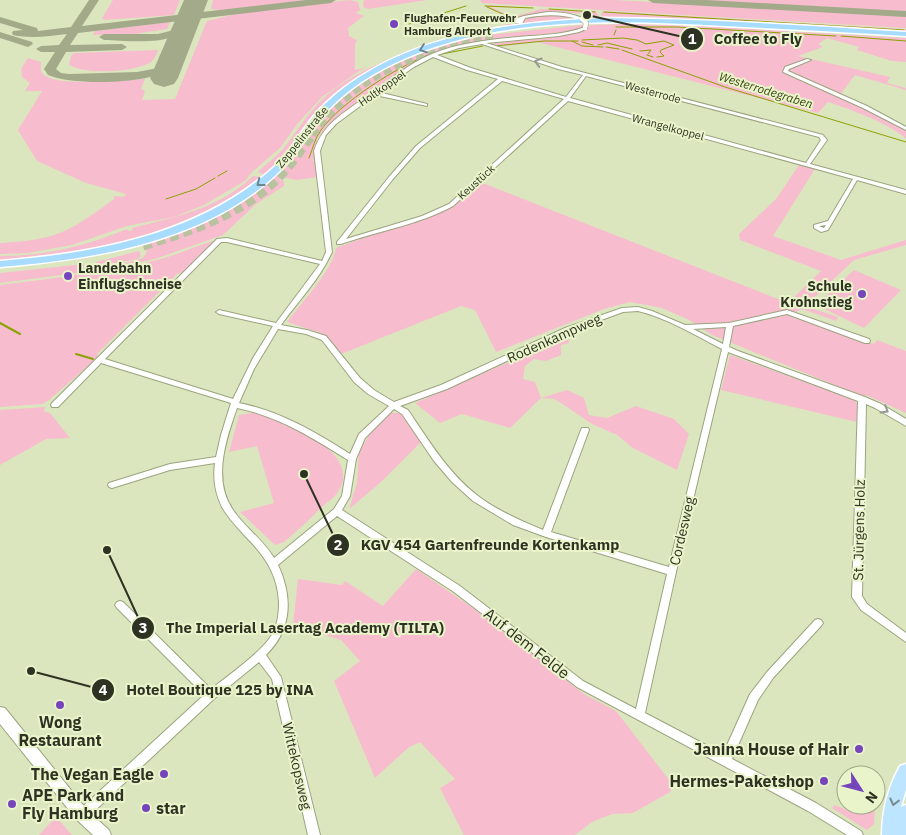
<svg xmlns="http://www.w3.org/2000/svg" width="906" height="835" font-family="'IBM Plex Sans',sans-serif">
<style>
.green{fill:#f7bcce}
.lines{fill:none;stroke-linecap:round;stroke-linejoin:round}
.stream-far1{stroke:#8ca203;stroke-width:1}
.stream{stroke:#8ca203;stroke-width:2}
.taxiway{fill:#a2aa8a;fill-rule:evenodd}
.runway{fill:#a2aa8a;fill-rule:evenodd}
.trunk-tunnel-far1{stroke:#b9c29f;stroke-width:8;stroke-dasharray:8 4;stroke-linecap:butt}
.trunk-tunnel{stroke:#b9c29f;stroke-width:9;stroke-dasharray:9 5;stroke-linecap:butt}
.minor-casing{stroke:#9aa47e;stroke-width:2}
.secondary-casing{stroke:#9aa47e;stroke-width:2}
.primary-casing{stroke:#fff;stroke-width:3}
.trunk-casing{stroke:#fff;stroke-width:3}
.minor{fill:#fff;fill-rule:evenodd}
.secondary{fill:#fff;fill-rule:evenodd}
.primary{fill:#bee5ff;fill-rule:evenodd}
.trunk{fill:#a8dcff;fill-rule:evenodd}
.minor-bridge-casing{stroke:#9aa47e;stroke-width:5.5;stroke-linecap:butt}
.minor-bridge{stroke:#fff;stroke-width:4.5}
.oneway{stroke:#6b8790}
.oneway2{stroke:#969890}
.oneway3{stroke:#768c90}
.poi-dot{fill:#7644bb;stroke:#e9f4cb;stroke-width:2}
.labels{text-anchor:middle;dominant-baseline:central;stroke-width:4;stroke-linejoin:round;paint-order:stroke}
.far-poi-label{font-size:11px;font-weight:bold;fill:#2e3222;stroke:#e9f4cb;text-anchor:start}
.far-street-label{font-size:11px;fill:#2e3222;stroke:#e9f4cb}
.far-water-label{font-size:12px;font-style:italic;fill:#3a440f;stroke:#e9f4cb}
.poi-label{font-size:14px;font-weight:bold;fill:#2e3222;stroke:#e9f4cb;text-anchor:start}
.street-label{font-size:14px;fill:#2e3222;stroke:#e9f4cb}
.near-street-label{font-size:16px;fill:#2e3222;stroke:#e9f4cb}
.near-poi-label{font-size:16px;font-weight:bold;fill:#2e3222;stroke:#e9f4cb;text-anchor:end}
.leader{fill:none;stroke:#2e3222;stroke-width:2}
.callout-dot{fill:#2e3222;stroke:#e9f4cb;stroke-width:2}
.mark-label{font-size:15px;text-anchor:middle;font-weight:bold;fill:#fff}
.callout-label{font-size:15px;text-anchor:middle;font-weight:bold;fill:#2e3222;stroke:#e9f4cb;stroke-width:4;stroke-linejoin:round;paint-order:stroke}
</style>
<rect width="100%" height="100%" fill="#dce6be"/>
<g class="green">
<polygon points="113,0 180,0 174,15 104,20 102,18"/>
<polygon points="213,0 311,0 220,10 211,9"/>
<path d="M350,0L358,2L360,10L356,13L364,16L348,28L349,36L357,40L355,44V70L368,67L359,71L322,97L298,123L280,148L252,172L245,181L204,205L174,217L127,226L72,245L28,253L0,254V243C57,240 69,232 114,199V196L124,197L126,194L86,183L37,161L18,130L42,91H25L30,83L22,77L21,69L28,58L41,62C41,66 39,71 44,75C58,87 125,80 145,79L141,89L145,91L142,100L175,99L207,21L244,12Z"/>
<polygon points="364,0 427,0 368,9 363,7"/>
<polygon points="480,0 615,0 906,16 906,28 499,4 482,3"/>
<polygon points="686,0 906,0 906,12"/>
<polygon points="490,5 535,8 491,7 513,17 541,9 595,11 598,14 597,19 589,20 583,17 590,16 590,14 550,12 512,19 484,6"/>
<polygon points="604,11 906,29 906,33 602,18 601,13"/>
<path d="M546,15H562L581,21L545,23L469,35L388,63L318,111L284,156L271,170L243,191L214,208L162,230L78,254L0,262V256C44,256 86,246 127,229L128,231L133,230L132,228C176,217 220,208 253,176L260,177L263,174L258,172C266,164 275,158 283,149C298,130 308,112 326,96C372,57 434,45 490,26L496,28L510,23L522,24L527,18Z"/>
<polygon points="170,22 167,29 135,34 93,35 95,31"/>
<path d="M629,24L697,26L906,38V62L892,61L860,51L857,50L859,47L827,38L818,44L823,47L798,56L890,77L887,83L906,88V90L855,75L840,95L906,127V139C893,125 847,108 828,102L818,113L537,42L495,47L490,44L578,33L587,29L590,25Z"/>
<polygon points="582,25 582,28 574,31 509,38 430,55 373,92 326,127 317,139 315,159 310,160 316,161 318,177 296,180 282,177 279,180 284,181 284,186 256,204 223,235 155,259 105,269 143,258 147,252 141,242 184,227 260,186 328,108 356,84 393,63 432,48 471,37"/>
<path d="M158,50C157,54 155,58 152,61C140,72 81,76 69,64L71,56L74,53Z"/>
<path d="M799,165L815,169L773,236L841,260L906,240V245L854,260L805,306L838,317L836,321L802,309L789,316L867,342L874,344L877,340L906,351V413L866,395L864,397L712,335L689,320L662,308L630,302L604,309L496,352L475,310L461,306L341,354L321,333L287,322C301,303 333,270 336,248L455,204L480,182L788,303L821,271L740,240L739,234L776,199Z"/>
<path d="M216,240L183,272L177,274L97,354L98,357L48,401L42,404L0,407V285C52,278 106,273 157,260C177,255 196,246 216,240Z"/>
<polygon points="139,251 141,256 137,259 96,267 96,262"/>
<polygon points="84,264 84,272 0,283 0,273"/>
<polygon points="854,270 901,290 864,328 816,305"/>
<polygon points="568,336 569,343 561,345 561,355 546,361 534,359 525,366 523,379 535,382 541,398 567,390 584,398 589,415 607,418 636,406 674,419 689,434 677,470 633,448 617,435 592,424 555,399 541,398 510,428 462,414 440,423 415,403"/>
<polygon points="730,355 854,400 857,404 857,422 721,390"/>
<polygon points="45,407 44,411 50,413 70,438 46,439 0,465 0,410"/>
<path d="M257,412C285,423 364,451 338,492C334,498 326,503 321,508C309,520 297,531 284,542L275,545L240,512L274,503L257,446L229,452L239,415Z"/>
<polygon points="390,413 401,413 421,442 381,482 349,509 357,483 359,453 369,435"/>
<polygon points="416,569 473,608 584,694 616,711 673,785 670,792 633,813 612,814 592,822 575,835 464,835 440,788 455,779 420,742 408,748 375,778 334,681 360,661 341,640 293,625 298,579 342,585 345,581 383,606"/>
<polygon points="835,805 849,811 853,805 875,805 874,824 867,830 832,808"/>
<polygon points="56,817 72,835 39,835"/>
</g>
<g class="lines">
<g class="stream-far1">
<polyline points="485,6 533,8"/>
<polyline points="487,7 507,16"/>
<polyline points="549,9 595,12"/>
<polyline points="604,12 904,30"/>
<polyline points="409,24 466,6"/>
<polyline points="616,27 677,27 836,36"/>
<polyline points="614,35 616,30"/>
<polyline points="841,36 906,41"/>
<polyline points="582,40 623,38 637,40 646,44 664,41 674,45 661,50 660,52 664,56 657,57"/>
<polyline points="572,41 582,46 603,47"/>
<polyline points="582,42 593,45"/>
<polyline points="598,45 607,43 632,49"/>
<polyline points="495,46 544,41 578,41"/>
<polyline points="606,47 619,49"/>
<polyline points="622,50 725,87 906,142"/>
<polyline points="640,51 651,50 648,54"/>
<polyline points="442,54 483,46"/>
<polyline points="647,55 653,57"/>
<path d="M309,158C313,148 315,138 321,130C341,102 397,67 428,55"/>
<polyline points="218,176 227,171"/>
<polyline points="166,199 196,189 215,178"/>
</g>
<g class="stream">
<polyline points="0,323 20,334"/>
<polyline points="76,354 93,359"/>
</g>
<g class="taxiway">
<path d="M89,0H99L82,26L306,0H336L331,3L78,33L70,45L122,44L127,47L122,50L66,52L56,69L61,73L69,74L137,72L158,68L170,62L176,65C158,85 72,86 48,75L44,69L55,52H41L36,49L41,46L59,45L67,34C49,36 31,39 13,35L12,33L13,31L23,30L0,23V17L37,28L38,31L71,27Z"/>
<polygon points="648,0 706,0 906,11 906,17 653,3"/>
<path d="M185,24L190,27C173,46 128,41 104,40L99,37L104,34H158L174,30Z"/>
<polygon points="0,32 32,42 33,44 28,47 0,38"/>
</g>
<polygon class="runway" points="184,0 208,0 178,78 174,84 164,87 154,84 150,78"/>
<path class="trunk-tunnel-far1" d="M312,135C358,71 421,51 495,34"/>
<path class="trunk-tunnel" d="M143,246C188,232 235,217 271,185C288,170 300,151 313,134"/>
<defs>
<g id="minor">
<path d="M547,12C560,12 573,13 584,19L582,20C563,14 545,14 525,18L522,24H521L510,22L511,20L524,16Z"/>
<path d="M585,27L587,28L586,29L579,32L559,36L486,43L562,67L823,135L827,140L810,164L906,190V194L857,180L828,230L821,232L814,228V225L828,221L853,179L568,101L453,206C418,225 378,231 341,244H337V242L389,177L416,146L498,79L467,70L433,57L414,67L378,92L427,104V106L375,95L336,124L326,135L320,151L332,252C320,279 298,301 281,325L307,330L326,336L360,378L374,390L394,402L441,385L565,328L622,308L638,307L652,311L685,325L729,323L787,310L869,339L870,341L869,343H865L787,314L733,326L729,347L738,351L865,397L881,404L906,419V426L875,408L866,404L862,596L867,604L906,633V642L861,610L852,597L858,401L728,352L676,572L645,713L723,754L750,694L767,672L815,620L818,619L821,620L823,623L821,626L773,678L758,700L732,759L816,803L861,831L863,835H847L808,811L577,687L454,592L337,516L278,565C293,597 292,630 266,655L281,677L320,835H308L272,679L259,662L215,698L86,819L82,820L78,819L77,815L78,811L204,695L117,608L115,605L117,602L120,601L123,602L211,689C229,675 256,656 269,639C277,629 279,615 279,603C278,575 265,556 246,537C238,528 228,518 222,507C215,493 213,478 215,463L170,470L112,488L109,487L108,485L109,483L170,464L216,457L221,435L231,403L101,363L58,407H52L51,405L52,403L217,239L227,238L322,261L326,252L314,151C323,124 343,113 366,97C387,82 408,64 432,54C458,43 489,40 518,37C541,35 563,35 585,27ZM482,44L558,69L583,75L566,97L471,68L437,55L459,48ZM586,76L819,137L821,140L806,163L570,98ZM502,81L564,99L449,204L422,216L346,239L393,179L420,148ZM826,225L824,228L819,226ZM221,242H227L320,264L276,323L219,310L216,312L219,314L273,326L253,358L233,399L105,359ZM638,311C667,318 695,335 722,349L669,567L551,532L589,430L588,428H582L581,430L543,530C521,521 498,511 478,496C448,473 429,441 408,410L400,406L447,389L569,332L623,312ZM726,327L723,344L693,329ZM278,329L306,334L322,340L354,382L368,394L389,406L359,434L350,454C315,432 280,411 239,403L254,369ZM237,408C278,416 313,438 348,460L342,496L334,509L274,558C264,541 248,530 236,514C211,483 225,442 237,408ZM394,409L402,414L434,461L452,482L473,501L513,525L546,537L667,574L636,709L583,681L460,586L342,510L350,496L356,459L365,438Z"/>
<polygon points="807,59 811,60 789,69 788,71 867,106 906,127 906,130 863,108 783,72 785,67"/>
</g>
<polygon id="secondary" points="0,707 5,708 87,810 109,830 111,835 93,835 77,820 0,724"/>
<path id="primary" d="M906,764V789L901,807L906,805V835H882C882,810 888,788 900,766Z"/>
<path id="trunk" d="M603,18C704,19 805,25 906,32V36C845,32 785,29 724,26C614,20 493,15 391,65C363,79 337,97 318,122C306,137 296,155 282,169C210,241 97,259 0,267V261C97,253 200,234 274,167C288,154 298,137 309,122C324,102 344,86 366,73C437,30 523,22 603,18Z"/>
</defs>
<use href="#minor" class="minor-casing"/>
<use href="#secondary" class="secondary-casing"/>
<use href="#primary" class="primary-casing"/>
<use href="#trunk" class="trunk-casing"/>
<use href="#minor" class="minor"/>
<use href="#secondary" class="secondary"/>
<use href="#primary" class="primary"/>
<use href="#trunk" class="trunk"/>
<defs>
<polyline id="minor-bridge" points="582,19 586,23 585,28"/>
</defs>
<use href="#minor-bridge" class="minor-bridge-casing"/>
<use href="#minor-bridge" class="minor-bridge"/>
</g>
<defs><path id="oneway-chevron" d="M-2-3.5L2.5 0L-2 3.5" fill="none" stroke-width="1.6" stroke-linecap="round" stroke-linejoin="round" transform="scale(1.25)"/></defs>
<g class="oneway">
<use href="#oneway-chevron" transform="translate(423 49) rotate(161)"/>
<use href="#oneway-chevron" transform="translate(260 183) rotate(142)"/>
</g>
<g class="oneway2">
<use href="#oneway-chevron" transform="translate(538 62) rotate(-164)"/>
<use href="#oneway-chevron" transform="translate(885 410) rotate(31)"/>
</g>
<use class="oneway3" href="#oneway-chevron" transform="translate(894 802) rotate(104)"/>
<g class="poi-dot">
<circle cx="394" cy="24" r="5"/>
<circle cx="68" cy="276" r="5"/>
<circle cx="862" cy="294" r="5"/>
<circle cx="60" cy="705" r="5"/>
<circle cx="859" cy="749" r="5"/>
<circle cx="164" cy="774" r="5"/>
<circle cx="824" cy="781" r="5"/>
<circle cx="12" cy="804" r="5"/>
<circle cx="146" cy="808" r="5"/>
</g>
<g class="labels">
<g class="far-poi-label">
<text x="404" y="18">Flughafen-Feuerwehr<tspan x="404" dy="13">Hamburg Airport</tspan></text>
</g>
<g class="far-street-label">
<text transform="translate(382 88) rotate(-35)">Holtkoppel</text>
<text transform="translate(653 92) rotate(15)">Westerrode</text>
<text transform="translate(668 127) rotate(15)">Wrangelkoppel</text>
<text transform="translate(302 137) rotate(-51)">Zeppelinstraße</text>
<text transform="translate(476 182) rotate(-42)">Keustück</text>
</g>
<g class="far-water-label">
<text transform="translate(766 90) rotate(17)">Westerrodegraben</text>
</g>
<g class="poi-label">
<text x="78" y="268">Landebahn<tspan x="78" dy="16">Einflugschneise</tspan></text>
<text x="852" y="286" text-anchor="end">Schule<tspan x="852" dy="16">Krohnstieg</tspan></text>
</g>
<g class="street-label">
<text transform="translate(554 338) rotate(-24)">Rodenkampweg</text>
<text transform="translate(859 530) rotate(-89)">St. Jürgens Holz</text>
<text transform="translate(682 531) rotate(-77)">Cordesweg</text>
<text transform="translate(297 766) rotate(77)">Wittekopsweg</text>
</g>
<g class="near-street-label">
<text transform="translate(527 643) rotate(38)">Auf dem Felde</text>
</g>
<g class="near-poi-label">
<text x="60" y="722" text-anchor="middle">Wong<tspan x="60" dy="18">Restaurant</tspan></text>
<text x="849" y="749">Janina House of Hair</text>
<text x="154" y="774">The Vegan Eagle</text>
<text x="814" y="781">Hermes-Paketshop</text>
<text x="22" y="795" text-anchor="start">APE Park and<tspan x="22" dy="18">Fly Hamburg</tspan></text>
<text x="156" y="808" text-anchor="start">star</text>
</g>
</g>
<path class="leader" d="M587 15L692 39M304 474L338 545M107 550L143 628M31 671L103 690"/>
<g class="callout-dot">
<circle cx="587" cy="15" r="5"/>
<circle cx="304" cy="474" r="5"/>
<circle cx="107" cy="550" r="5"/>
<circle cx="31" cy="671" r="5"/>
<circle cx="692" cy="39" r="12"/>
<circle cx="338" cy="545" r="12"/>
<circle cx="143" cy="628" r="12"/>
<circle cx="103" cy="690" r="12"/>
</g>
<g class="mark-label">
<text x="692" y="44">1</text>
<text x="338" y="550">2</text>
<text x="143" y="633">3</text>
<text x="103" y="695">4</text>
</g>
<g class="callout-label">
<text x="758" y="44">Coffee to Fly</text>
<text x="490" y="550">KGV 454 Gartenfreunde Kortenkamp</text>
<text x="305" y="633">The Imperial Lasertag Academy (TILTA)</text>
<text x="220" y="695">Hotel Boutique 125 by INA</text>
</g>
<g transform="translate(861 790) rotate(126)"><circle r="24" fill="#e9f4cb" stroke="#9ea687"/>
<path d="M0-4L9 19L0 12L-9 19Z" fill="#7644bb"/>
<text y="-8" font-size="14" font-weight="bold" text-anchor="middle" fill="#2e3222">N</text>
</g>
</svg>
